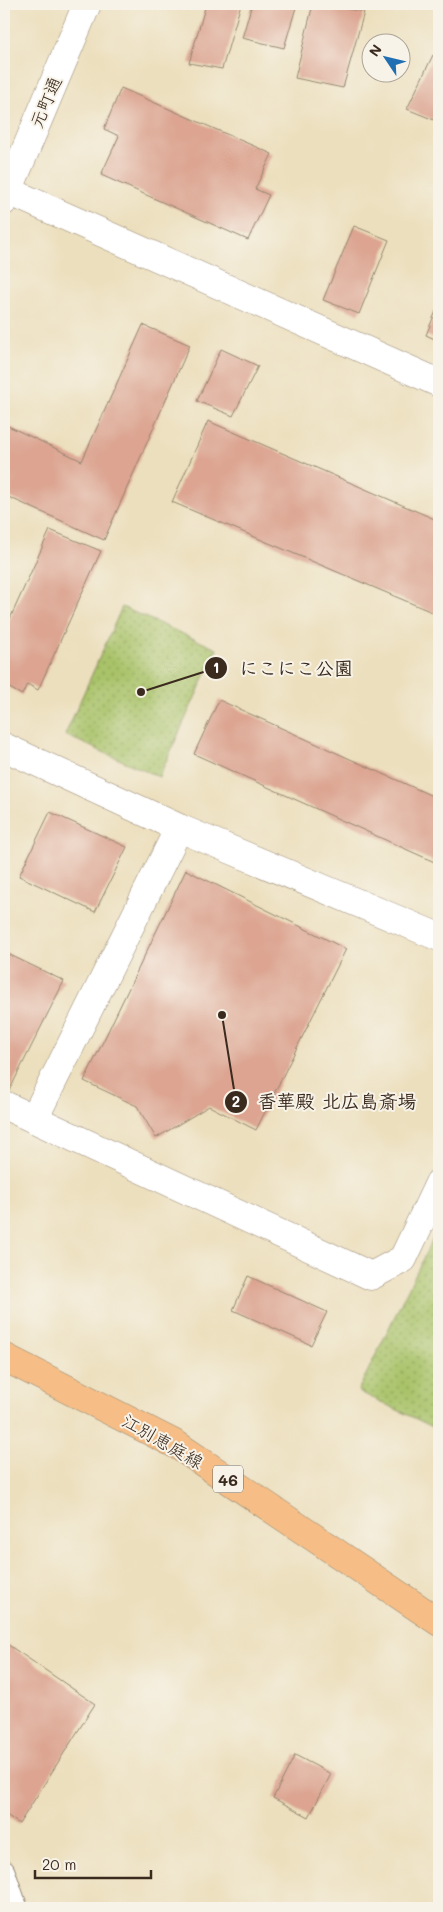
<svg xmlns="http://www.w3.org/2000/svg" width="443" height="1912" font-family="Mali,'Klee One',sans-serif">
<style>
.park{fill:url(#park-dots);stroke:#727644}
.building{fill:#dca491}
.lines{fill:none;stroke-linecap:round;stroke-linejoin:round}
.service-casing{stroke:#94846e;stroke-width:23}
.minor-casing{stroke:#94846e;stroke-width:29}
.tertiary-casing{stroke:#94846e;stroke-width:29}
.primary-casing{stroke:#94846e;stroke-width:29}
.service{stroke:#fff;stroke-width:21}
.minor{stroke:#fff;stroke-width:28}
.tertiary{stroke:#fff;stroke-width:28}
.primary{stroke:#f6be86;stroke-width:28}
.labels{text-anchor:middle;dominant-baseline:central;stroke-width:4;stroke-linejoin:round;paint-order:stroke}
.shield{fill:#f7f3e8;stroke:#73665b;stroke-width:1}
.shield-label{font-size:16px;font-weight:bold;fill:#3b2a1e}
.street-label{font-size:18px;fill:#3b2a1e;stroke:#f7f3e8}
.leader{fill:none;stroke:#3b2a1e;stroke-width:2}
.callout-dot{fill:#3b2a1e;stroke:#f7f3e8;stroke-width:2}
.mark-label{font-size:15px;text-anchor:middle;font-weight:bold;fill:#fff}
.callout-label{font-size:19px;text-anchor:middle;font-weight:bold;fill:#3b2a1e;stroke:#f7f3e8;stroke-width:4;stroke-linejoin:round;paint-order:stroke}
</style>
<defs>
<pattern id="park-dots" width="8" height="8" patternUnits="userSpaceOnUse" patternTransform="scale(1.25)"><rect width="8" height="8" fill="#a9c369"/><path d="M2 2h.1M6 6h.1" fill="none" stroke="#8b9f56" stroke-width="1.8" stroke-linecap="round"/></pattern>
</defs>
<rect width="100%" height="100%" fill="#f7f3e8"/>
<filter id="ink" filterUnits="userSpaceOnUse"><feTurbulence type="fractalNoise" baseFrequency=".02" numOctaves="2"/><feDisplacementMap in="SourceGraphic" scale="10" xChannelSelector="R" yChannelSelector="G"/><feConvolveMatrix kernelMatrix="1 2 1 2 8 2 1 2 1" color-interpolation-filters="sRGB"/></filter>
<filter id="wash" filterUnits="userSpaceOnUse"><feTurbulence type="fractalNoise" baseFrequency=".0096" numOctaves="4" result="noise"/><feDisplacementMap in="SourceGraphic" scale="20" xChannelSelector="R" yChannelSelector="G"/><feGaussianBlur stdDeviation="1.12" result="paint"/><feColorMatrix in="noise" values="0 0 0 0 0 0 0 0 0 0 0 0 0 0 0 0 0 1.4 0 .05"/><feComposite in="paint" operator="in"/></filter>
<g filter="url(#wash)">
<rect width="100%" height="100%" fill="#ecdfbd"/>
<g class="park">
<polygon points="122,607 217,649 159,777 65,735"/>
<polygon points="439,1226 439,1430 358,1391"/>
</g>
<g id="blocks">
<g class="building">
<polygon points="206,4 241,4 222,69 189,63"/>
<polygon points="252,4 297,4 284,48 242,38"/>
<polygon points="313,4 321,4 364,12 343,88 295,78"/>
<polygon points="433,55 439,58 439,122 407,109"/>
<polygon points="121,88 272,154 255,189 269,195 248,240 101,175 119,136 104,129"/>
<polygon points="354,226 389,240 359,314 323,300"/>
<polygon points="439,304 439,341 426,335"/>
<polygon points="143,325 190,345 104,540 4,495 4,424 82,461"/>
<polygon points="221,349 258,366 233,416 197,401"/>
<polygon points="208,421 439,521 439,615 172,502"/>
<polygon points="50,530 101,551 38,690 27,684 22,695 4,685 4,632"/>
<polygon points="219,700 439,799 439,864 194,754"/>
<polygon points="50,812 127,847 95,912 19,876"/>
<polygon points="186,870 346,949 256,1130 209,1106 156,1138 137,1106 84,1081"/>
<polygon points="4,952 64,981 7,1095 4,1093"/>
<polygon points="248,1276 327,1312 311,1345 233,1310"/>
<polygon points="4,1642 95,1704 19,1824 4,1813"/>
<polygon points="295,1755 331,1774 309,1817 273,1798"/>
</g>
</g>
</g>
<g filter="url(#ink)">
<use href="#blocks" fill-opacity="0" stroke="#94846e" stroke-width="1"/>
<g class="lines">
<defs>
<polyline id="service" points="4,1871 17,1908"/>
<g id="minor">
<polyline points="4,189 439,383"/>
<polyline points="4,747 179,828 439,937"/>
<polyline points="4,1105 371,1276 403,1259 439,1183"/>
<polyline points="34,1119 179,828"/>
</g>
<polyline id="tertiary" points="4,201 87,4"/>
<polyline id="primary" points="4,1357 177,1445 439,1622"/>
</defs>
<use href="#service" class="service-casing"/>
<use href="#minor" class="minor-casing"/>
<use href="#tertiary" class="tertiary-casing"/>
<use href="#primary" class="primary-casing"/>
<use href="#service" class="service"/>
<use href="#minor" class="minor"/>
<use href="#tertiary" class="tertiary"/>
<use href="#primary" class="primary"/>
</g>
</g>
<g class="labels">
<rect class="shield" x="213" y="1465.5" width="30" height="27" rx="4"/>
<g class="shield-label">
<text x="228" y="1479">46</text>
</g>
<g class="street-label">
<text transform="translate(45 102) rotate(-67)">元町通</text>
<text transform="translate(163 1441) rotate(30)">江別恵庭線</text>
</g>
</g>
<path class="leader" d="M141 692L216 668M222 1015L236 1102"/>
<g class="callout-dot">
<circle cx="141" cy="692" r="5"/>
<circle cx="222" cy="1015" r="5"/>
<circle cx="216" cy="668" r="12"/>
<circle cx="236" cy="1102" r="12"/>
</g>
<g class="mark-label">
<text x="216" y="673">1</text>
<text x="236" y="1107">2</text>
</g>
<g class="callout-label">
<text x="296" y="675">にこにこ公園</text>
<text x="337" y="1108">香華殿 北広島斎場</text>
</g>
<rect width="443" height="1912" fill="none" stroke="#f7f3e8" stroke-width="20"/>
<g transform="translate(386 58) rotate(305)"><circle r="24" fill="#f7f3e8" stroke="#aca397"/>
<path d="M0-4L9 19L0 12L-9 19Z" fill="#1f6fb2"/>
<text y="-8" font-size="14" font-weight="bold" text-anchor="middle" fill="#3b2a1e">N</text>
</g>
<path d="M35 1870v8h116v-8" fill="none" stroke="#3b2a1e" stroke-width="2.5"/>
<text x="42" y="1870" font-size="15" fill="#3b2a1e" stroke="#f7f3e8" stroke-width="4" paint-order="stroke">20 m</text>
</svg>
